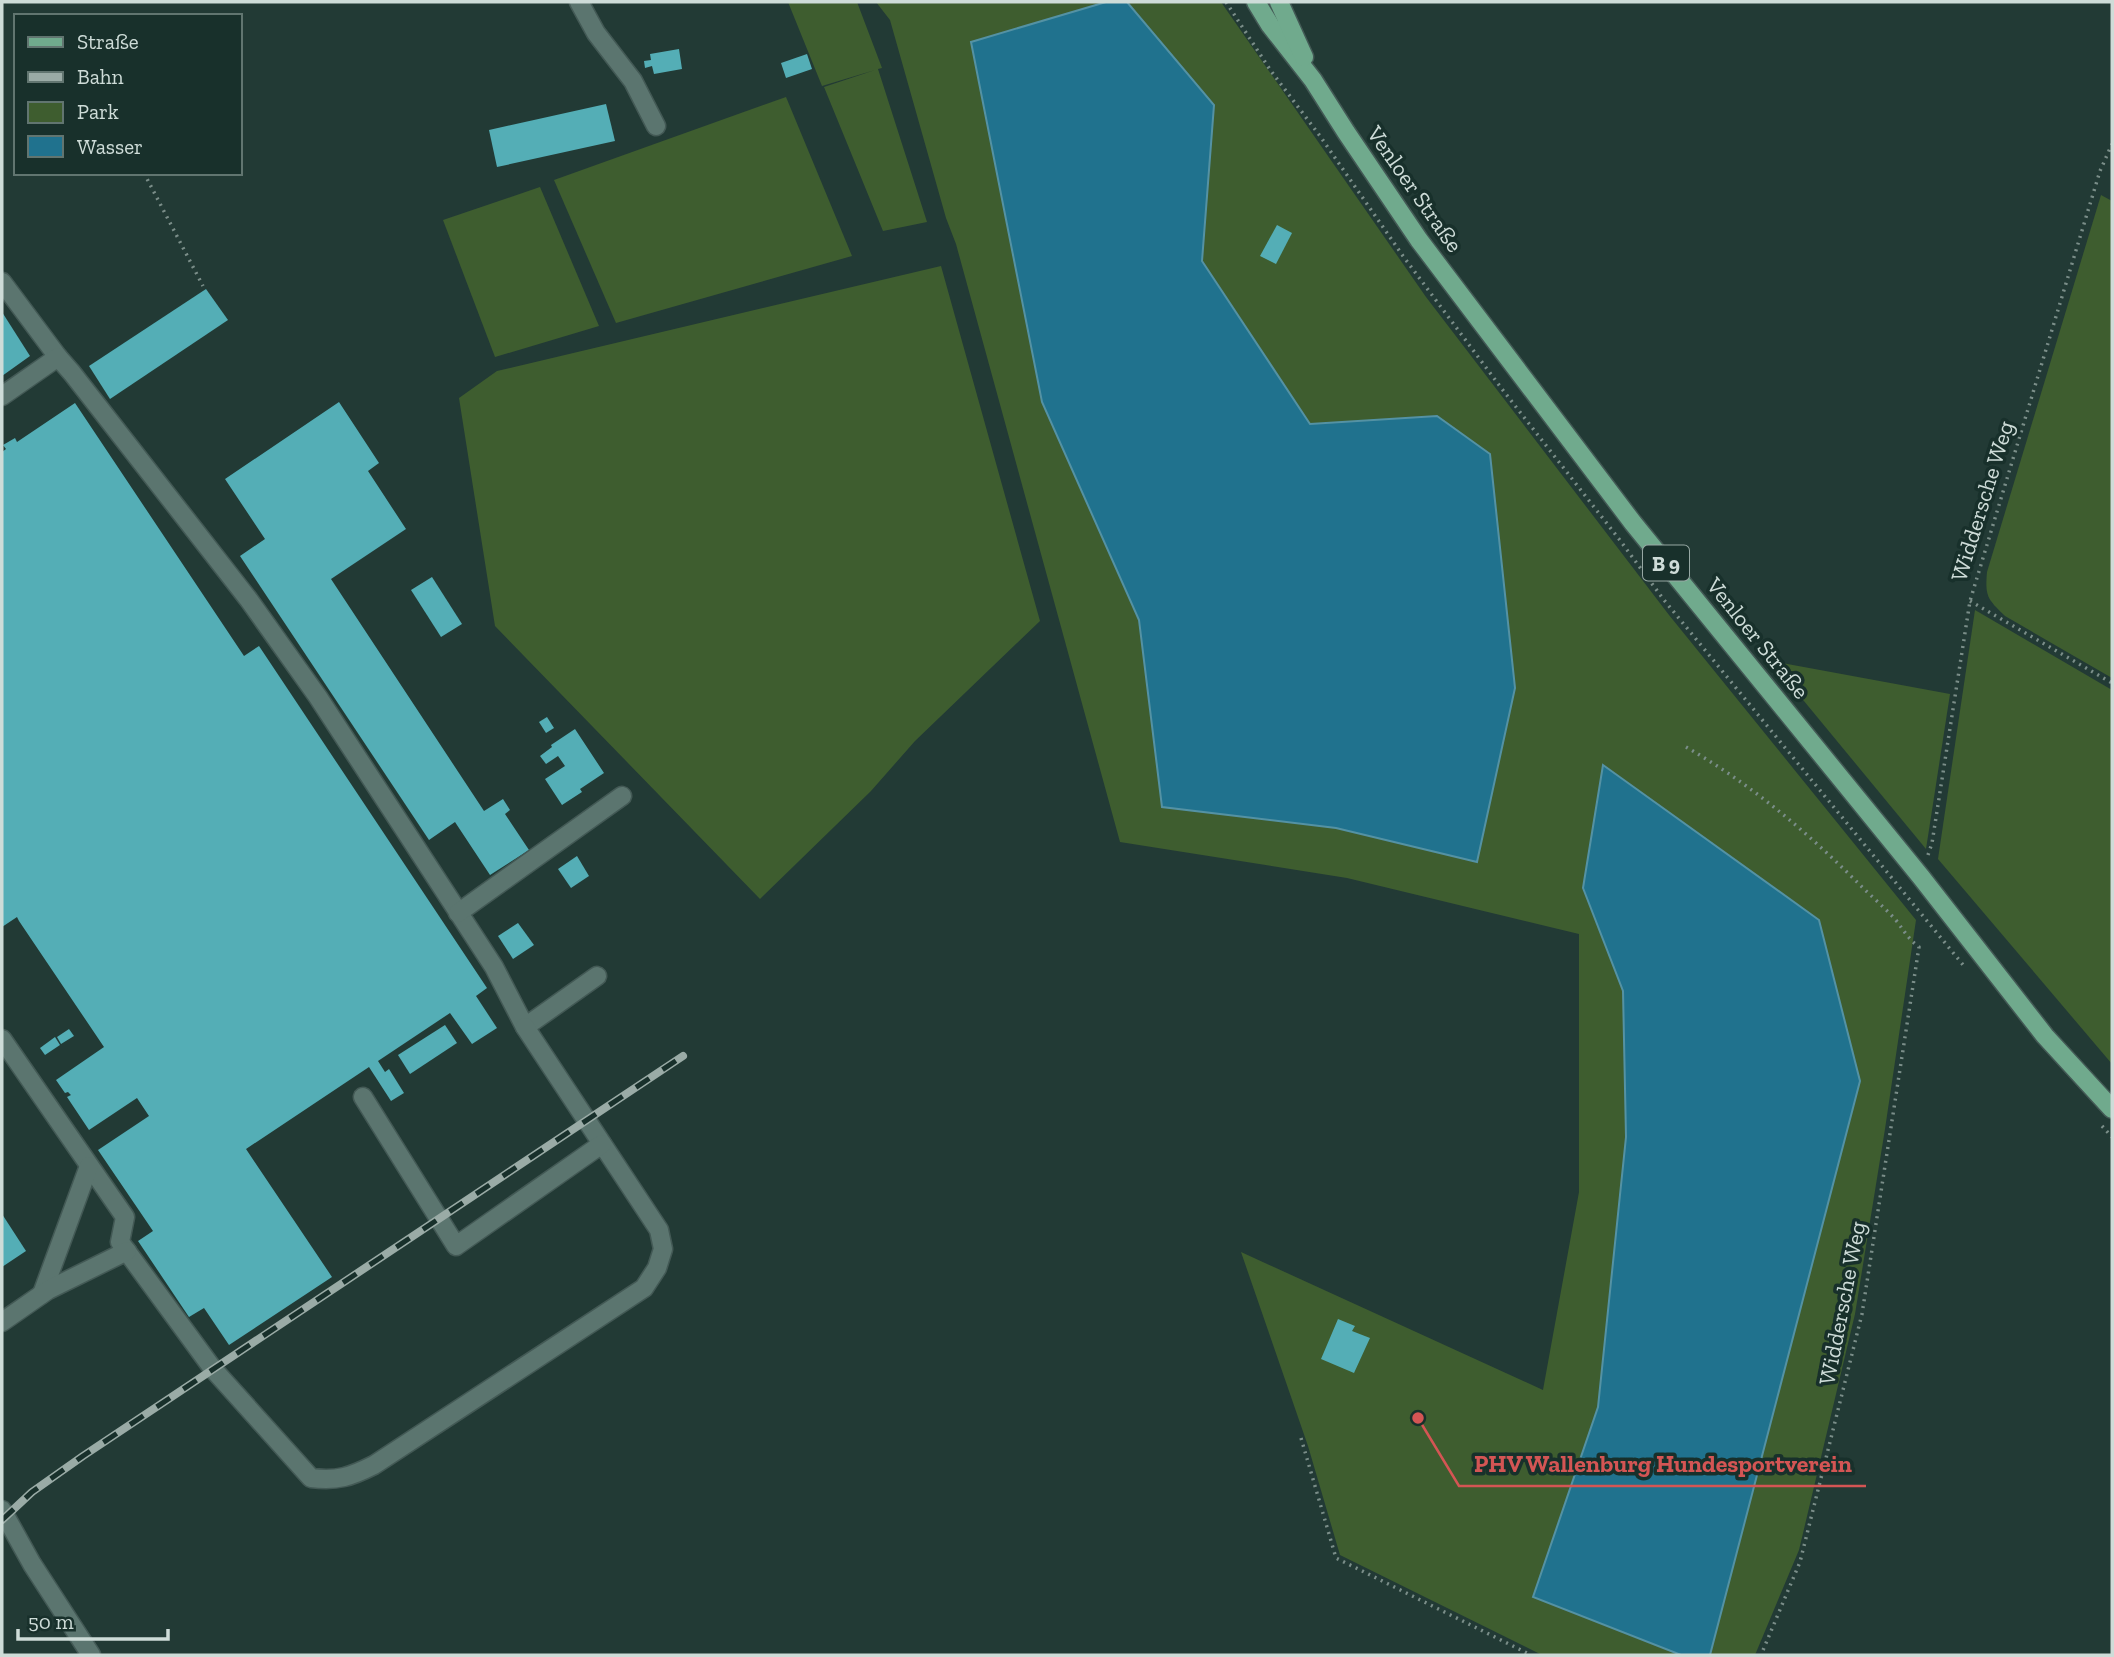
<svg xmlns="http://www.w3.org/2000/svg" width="2114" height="1657" font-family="'Zilla Slab',serif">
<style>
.green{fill:#3e5d2f}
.water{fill:#20728e;stroke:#5492a4;stroke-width:2}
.building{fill:#54aeb6}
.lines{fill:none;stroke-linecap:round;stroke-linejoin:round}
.minor-casing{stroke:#435955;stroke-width:21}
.major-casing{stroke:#435955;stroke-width:21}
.path{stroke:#7b8e89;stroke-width:3.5;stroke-dasharray:2 5;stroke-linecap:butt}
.minor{stroke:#5b756f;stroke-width:18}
.major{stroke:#70aa8d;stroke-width:18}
.rail-casing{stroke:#9aaba6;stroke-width:8}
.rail{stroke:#18302b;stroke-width:5;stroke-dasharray:16;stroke-linecap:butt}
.labels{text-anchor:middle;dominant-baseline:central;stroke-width:7;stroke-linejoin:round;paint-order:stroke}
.shield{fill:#18302b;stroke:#97a8a4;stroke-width:2}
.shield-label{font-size:21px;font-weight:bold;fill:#cedcd8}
.street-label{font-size:23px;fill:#cedcd8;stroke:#18302b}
.leader{fill:none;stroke:#d45554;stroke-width:2.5}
.callout-dot{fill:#d45554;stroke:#18302b;stroke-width:2.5}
.callout-label{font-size:24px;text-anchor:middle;font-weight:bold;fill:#d45554;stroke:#18302b;stroke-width:7;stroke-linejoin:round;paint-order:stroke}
</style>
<rect width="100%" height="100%" fill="#223a35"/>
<g class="green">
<polygon points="788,2 857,2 882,68 878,69 927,222 883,231 824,87 875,70 822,86"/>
<polygon points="876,2 1106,2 971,42 1042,402 1139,620 1162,807 1336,828 1477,862 1437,417 1310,424 1201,261 1214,105 1127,2 1221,2 1426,297 1669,615 1916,920 1885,1129 1855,1314 1799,1550 1755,1655 1710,1655 1860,1081 1819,920 1603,766 1583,888 1623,991 1626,1137 1598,1407 1533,1597 1681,1655 1542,1655 1340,1555 1308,1446 1241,1252 1543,1390 1579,1192 1579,934 1347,878 1120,842 956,244 946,218 890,20"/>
<polygon points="786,97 852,256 616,323 554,180"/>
<polygon points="540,187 599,326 495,357 443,220"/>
<path d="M2101,195L2112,201V678L2005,616C1987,599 1985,596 1987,572Z"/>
<polygon points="941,266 1040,621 915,741 871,791 760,899 495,626 459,398 497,371"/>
<polygon points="1975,610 2112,690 2112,1064 1938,859"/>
<polygon points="1771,661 1950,694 1926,849"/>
</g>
<g class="water">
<polygon points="1106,2 1127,2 1214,105 1202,261 1310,424 1437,416 1490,454 1515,688 1477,862 1336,828 1162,807 1139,620 1042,402 971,42"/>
<polygon points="1603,765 1819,920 1860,1081 1710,1655 1681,1655 1533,1597 1598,1407 1626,1137 1623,991 1583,888"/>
</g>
<g class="building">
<polygon points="679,49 682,69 654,74 652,66 645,68 644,61 651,60 650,54"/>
<polygon points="807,54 812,69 786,78 781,63"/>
<polygon points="606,104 615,141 497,167 489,130"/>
<polygon points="1277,225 1292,233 1276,264 1260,256"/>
<polygon points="206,289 228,320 110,399 89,366"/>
<polygon points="2,312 30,356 2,376"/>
<polygon points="339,402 379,463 368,471 406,529 331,579 484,811 503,799 510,810 505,814 529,850 490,875 455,822 429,840 240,556 265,539 225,479"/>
<polygon points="75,403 244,656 259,646 487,988 476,996 497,1028 472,1044 450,1013 378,1061 385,1072 389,1069 404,1093 391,1101 369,1067 246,1149 332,1277 229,1345 204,1308 189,1317 138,1241 153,1231 98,1150 149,1116 137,1098 89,1130 67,1097 71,1095 68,1092 65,1093 56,1080 104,1047 19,921 17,917 2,927 2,452 6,449 3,445 15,438 17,442"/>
<polygon points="432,577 462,624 441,637 411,590"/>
<polygon points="547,717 554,728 546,733 539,722"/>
<polygon points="575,729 604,773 580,789 582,792 562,805 545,779 565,766 558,756 546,764 540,756 552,747 551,745"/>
<polygon points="577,856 589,876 571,888 558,869"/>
<polygon points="518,923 534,945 513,959 498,936"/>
<polygon points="445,1025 457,1043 410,1074 398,1055"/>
<polygon points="69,1029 74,1036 61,1044 57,1037"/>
<polygon points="55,1037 60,1045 45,1055 40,1048"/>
<polygon points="2,1214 26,1251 2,1267"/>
<polygon points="1338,1319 1355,1326 1352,1331 1370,1338 1354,1373 1321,1359"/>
</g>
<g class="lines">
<defs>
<g id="minor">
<polyline points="579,2 596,33 633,81 656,126"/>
<polyline points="2,282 58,357"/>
<polyline points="2,396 58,357 72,373 249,600 318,697 494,967 525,1027 597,976"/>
<polyline points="458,913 622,796"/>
<path d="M2,1039L125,1217L120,1242L213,1369L311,1478C338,1481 350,1477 374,1465L644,1288L657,1268L663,1249L659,1230L525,1027"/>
<polyline points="363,1097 456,1246 602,1144"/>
<polyline points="42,1294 89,1166"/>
<polyline points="2,1322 48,1290 127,1251"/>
<polyline points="2,1510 32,1564 91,1655"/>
</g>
<g id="major">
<polyline points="1256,2 1270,25 1313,80 1346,132 1419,240 1633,523 1921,877 2045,1036 2112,1109"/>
<polyline points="1279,2 1304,57"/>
</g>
</defs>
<use href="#minor" class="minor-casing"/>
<use href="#major" class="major-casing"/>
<g class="path">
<polyline points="1226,2 1271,71 1320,136 1403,256 1502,389 1619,539 1664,600 1964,966"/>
<polyline points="144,173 203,286"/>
<polyline points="1970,601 2112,683"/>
<path d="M1686,747C1751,784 1807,832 1860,885C1871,896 1884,907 1895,919C1903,929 1908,939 1919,947L1862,1314L1800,1562L1761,1655"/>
<polyline points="1928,855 1932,843 1970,601 2100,171 2112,144"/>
<polyline points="2102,1126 2112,1137"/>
<polyline points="1301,1438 1336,1558 1531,1655"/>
</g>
<use href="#minor" class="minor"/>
<use href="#major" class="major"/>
<defs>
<polyline id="rail" points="2,1520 32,1492 83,1456 683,1056"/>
</defs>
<use href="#rail" class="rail-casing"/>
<use href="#rail" class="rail"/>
</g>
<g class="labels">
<rect class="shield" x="1643" y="545.5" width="46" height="35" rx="5"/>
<g class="shield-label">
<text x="1666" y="563">B 9</text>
</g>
<g class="street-label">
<text transform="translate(1415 189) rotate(55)">Venloer Straße</text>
<text transform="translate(1982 501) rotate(-73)">Widdersche Weg</text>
<text transform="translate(1758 638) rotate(51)">Venloer Straße</text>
<text transform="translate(1842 1303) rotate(-79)">Widdersche Weg</text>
</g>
</g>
<path class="leader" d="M1418 1418L1459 1486H1866"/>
<circle class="callout-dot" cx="1418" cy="1418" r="7"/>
<g class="callout-label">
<text x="1663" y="1472">PHV Wallenburg Hundesportverein</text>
</g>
<rect width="2114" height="1657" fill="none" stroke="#cedcd8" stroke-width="7"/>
<rect x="14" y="14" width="228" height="161" fill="#18302b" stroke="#617570" stroke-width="2"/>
<rect x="28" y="37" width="35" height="10" fill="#70aa8d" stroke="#617570" stroke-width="2"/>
<text x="77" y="49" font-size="21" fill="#cedcd8">Straße</text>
<rect x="28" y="72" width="35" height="10" fill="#9aaba6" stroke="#617570" stroke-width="2"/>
<text x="77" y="84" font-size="21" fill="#cedcd8">Bahn</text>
<rect x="28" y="102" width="35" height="21" fill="#3e5d2f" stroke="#617570" stroke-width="2"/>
<text x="77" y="119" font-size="21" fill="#cedcd8">Park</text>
<rect x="28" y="136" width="35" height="21" fill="#20728e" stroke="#617570" stroke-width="2"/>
<text x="77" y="154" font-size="21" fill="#cedcd8">Wasser</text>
<path d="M18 1629v10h150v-10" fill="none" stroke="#cedcd8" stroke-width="3.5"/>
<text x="28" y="1629" font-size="21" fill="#cedcd8" stroke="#18302b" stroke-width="5" paint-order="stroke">50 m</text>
</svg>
